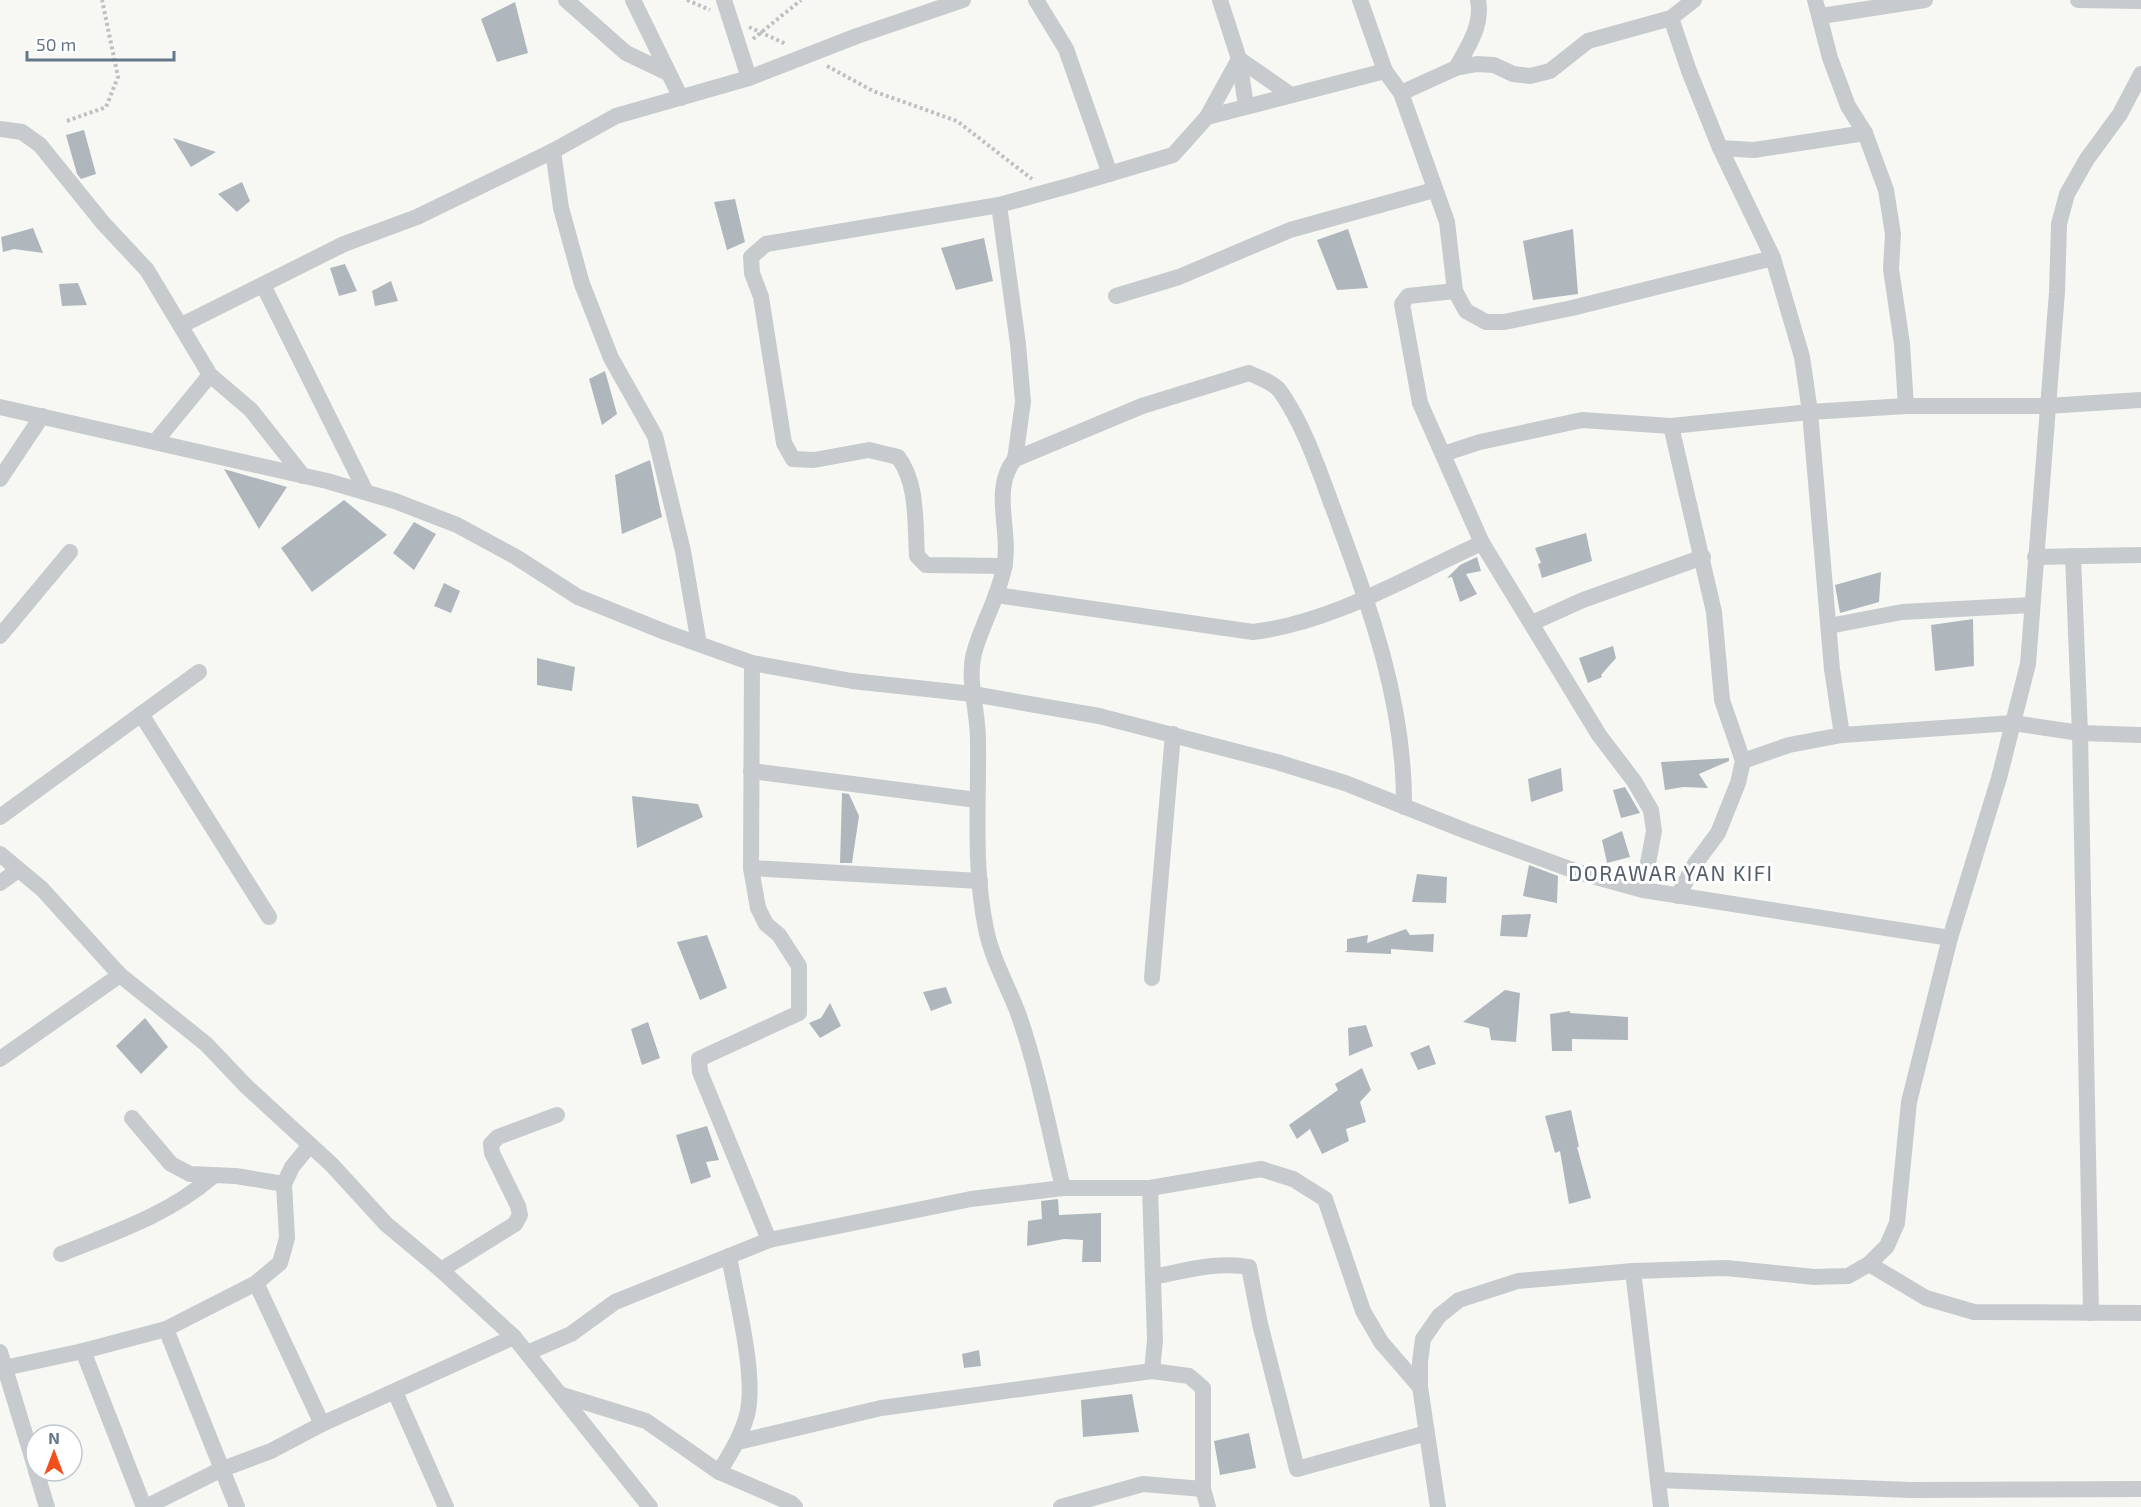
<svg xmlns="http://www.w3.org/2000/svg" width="2141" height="1507" font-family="'Exo 2',sans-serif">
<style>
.building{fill:#afb7bd}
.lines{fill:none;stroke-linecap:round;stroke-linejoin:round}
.path{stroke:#bec1c3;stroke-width:4;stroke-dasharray:3 3;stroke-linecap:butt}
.street{stroke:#c7cbce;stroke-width:16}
.labels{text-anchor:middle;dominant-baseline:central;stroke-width:6;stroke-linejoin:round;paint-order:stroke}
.quarter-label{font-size:21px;letter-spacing:1.5px;fill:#53606c;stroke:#fff}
</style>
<rect width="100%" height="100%" fill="#f7f8f4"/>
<g class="building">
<polygon points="515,2 528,53 497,62 481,19"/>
<polygon points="84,130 96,174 81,179 77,174 66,135"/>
<polygon points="173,138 216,152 191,167"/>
<polygon points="242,182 250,201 237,212 218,194"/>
<polygon points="735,199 745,242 727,250 714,202"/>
<polygon points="33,228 43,253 14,249 3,252 1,237"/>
<polygon points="1348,229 1368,288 1337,290 1317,240"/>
<polygon points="1573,229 1578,294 1533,300 1523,241"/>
<polygon points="984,238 993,281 956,290 941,248"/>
<polygon points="345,264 357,291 339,296 330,268"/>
<polygon points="391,281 398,301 375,306 372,291"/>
<polygon points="78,283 87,305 62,306 59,284"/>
<polygon points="605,371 617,414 602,425 589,379"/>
<polygon points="650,460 662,517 622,534 615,475"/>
<polygon points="224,469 287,487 259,529"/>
<polygon points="344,500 387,535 312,592 281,548"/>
<polygon points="414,522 436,534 414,570 393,553"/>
<polygon points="1586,533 1592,561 1542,578 1538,564 1541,563 1535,548"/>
<polygon points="1477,557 1481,571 1466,574 1477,594 1460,602 1452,577 1447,578 1460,565"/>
<polygon points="1881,572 1879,602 1840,613 1835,585"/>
<polygon points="444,583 460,591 451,613 434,606"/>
<polygon points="1973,619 1974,666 1935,671 1931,625"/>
<polygon points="1613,646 1616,658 1601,675 1602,677 1588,683 1579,658"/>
<polygon points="537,658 575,667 572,691 537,685"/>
<polygon points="1729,758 1729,761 1699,774 1708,788 1683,787 1665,790 1661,762"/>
<polygon points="1561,768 1563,791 1531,802 1528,779"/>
<polygon points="1625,787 1640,813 1621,818 1613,790"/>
<polygon points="842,793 849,794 859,816 852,863 840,863"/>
<polygon points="632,796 698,804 703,817 637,848"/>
<polygon points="1622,831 1630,857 1607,863 1602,840"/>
<polygon points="1529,865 1558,876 1557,903 1523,896"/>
<polygon points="1417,874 1447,877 1446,903 1412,902"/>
<polygon points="1531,914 1527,937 1500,936 1502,915"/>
<polygon points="1406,929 1410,935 1434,934 1433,952 1391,949 1391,954 1344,952 1347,951 1347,939 1368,935 1367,943"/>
<polygon points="707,935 727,988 700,1000 677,942"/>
<polygon points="946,987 952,1003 931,1011 923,992"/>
<polygon points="1505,990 1520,993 1516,1042 1491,1040 1489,1028 1463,1022"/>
<polygon points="830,1003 841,1026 820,1038 809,1023 821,1018"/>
<polygon points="1570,1011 1570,1013 1628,1017 1628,1040 1572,1039 1572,1051 1552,1051 1550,1014"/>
<polygon points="145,1018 168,1047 141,1074 116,1046"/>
<polygon points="648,1022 660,1058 642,1065 631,1029"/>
<polygon points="1366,1025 1373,1046 1349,1056 1348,1028"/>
<polygon points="1429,1045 1436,1064 1418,1070 1410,1053"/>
<polygon points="1362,1068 1371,1090 1360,1102 1366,1122 1346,1129 1349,1141 1322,1154 1310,1129 1297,1139 1289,1125 1338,1090 1335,1084"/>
<polygon points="1571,1110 1579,1147 1577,1147 1591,1198 1569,1204 1560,1151 1555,1153 1545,1116"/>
<polygon points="707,1126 719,1160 706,1162 711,1177 691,1184 676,1135"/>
<polygon points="1058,1199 1059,1215 1101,1213 1101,1262 1082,1262 1083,1240 1064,1239 1027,1246 1028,1221 1042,1219 1041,1201"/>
<polygon points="979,1350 981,1366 964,1368 962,1354"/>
<polygon points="1132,1394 1139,1432 1083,1437 1081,1400"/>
<polygon points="1249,1433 1256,1468 1220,1475 1214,1441"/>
</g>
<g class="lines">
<g class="path">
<polyline points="687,0 710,10"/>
<polyline points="749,27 786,44"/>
<polyline points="753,39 801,0"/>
<polyline points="827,66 873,91 957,121 1032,179"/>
<polyline points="67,121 106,107 118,77 102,0"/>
</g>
<g class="street">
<polyline points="566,0 626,53 668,73"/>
<polyline points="633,0 681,98"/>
<polyline points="724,0 749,78"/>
<polyline points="1036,0 1066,49 1110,174"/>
<polyline points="1220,0 1239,59 1246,106"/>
<polyline points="1360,0 1385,71 1401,93 1447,222 1455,291 1408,296 1402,304 1420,403 1482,543 1599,735 1634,781 1651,810 1654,831 1643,890"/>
<polyline points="1815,0 1830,58 1848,106 1865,133 1886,190 1893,234 1891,269 1902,344 1906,406"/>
<polyline points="2078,0 2141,1"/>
<polyline points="1821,16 1925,0"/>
<polyline points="1671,18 1689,71 1720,148 1773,258 1802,357 1810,412 1832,669 1842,735"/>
<path d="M1456,68C1468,47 1483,25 1478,0"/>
<polyline points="1401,93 1456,68 1477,64 1494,65 1513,74 1530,76 1550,71 1588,41 1671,18 1694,0"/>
<polyline points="1207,117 1239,59 1291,95"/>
<polyline points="0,129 22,132 40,145 103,223 147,270 210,375 251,410 303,476"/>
<polyline points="1720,148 1754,150 1865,133"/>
<polyline points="553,151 561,208 582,284 611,358 655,436 683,551 699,644"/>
<polyline points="999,205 1018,344 1023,402 1015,459"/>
<polyline points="263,285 366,492"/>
<polyline points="1455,291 1466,311 1486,322 1504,322 1572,308 1773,258"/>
<polyline points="1116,296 1179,277 1290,230 1434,190"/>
<polyline points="182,325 344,244 417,217 553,151 616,116 749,78 857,36 963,0"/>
<polyline points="0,407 327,481 395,501 457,525 516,557 578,597 665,632 752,663 852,681 973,694 1099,716 1277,762 1345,783 1466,831 1578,872 1643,890 1950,938"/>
<polyline points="1671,426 1714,612 1722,700 1743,761 1738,783 1718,833 1695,864 1678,896"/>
<polyline points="155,442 210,375"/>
<polyline points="1443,454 1480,442 1582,420 1671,426 1810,412 1906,406 2047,406 2141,400"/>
<polyline points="0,479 42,416"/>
<polyline points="2073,556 2080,733 2091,1313"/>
<polyline points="2035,557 2141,555"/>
<path d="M1005,566L926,565L917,556C915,524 918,483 898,457L869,450L814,460L793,459L784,443L769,348L761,297L752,273L751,257L766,244L999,205L1072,185L1173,155L1207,117L1385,71"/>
<path d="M996,595L1253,632C1335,622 1408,576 1482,543"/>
<polyline points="1532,623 1583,600 1703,557"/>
<polyline points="1829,626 1902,612 2032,605"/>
<polyline points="0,636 70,552"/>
<polyline points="752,663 751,868 758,908 766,924 779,935 799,966 799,1013 699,1059 700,1072 769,1240"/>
<polyline points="141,714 269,917"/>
<polyline points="1743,761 1789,745 1842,735 2013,723 2080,733 2141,735"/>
<polyline points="751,771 977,800"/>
<polyline points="0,817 199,672"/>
<polyline points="0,854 42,889 120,975 206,1044 246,1086 332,1165 386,1224 441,1270 514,1337 650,1507"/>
<polyline points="751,868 980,881"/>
<polyline points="0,883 18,870"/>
<polyline points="1152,978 1173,734"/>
<polyline points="0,1059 120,975"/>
<polyline points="132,1118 171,1164 190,1174 236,1176 284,1184"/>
<path d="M1063,1188C1049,1130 1038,1070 1018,1013C1007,984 992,959 986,929C973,867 979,802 978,739C978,712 967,680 974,653C982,624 998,598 1004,568C1012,531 990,490 1015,459L1142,406L1249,373C1258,377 1274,383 1280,391C1306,428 1320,474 1336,516C1371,611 1405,704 1404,807"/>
<polyline points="1150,1188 1155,1340 1152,1371 1189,1376 1203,1388 1203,1489 1208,1507"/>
<path d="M61,1254C115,1232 168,1215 212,1177"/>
<polyline points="1869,1264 1926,1298 1974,1312 2141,1313"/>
<polyline points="441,1270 515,1224 520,1215 518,1206 492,1153 491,1144 498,1137 557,1115"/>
<polyline points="1633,1271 1661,1507"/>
<path d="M1153,1277C1184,1271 1218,1261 1249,1267L1260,1324L1297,1469L1427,1433"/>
<polyline points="256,1283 322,1424"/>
<polyline points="166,1329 237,1507"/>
<polyline points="83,1351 144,1507"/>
<polyline points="0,1352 36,1470"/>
<polyline points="527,1353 571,1334 615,1302 769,1240 971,1199 1063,1188 1150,1188 1261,1169 1293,1179 1325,1199 1363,1311 1381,1342 1420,1387"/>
<polyline points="0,1369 83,1351 166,1329 256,1283 280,1263 287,1238 284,1184 292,1167 310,1145"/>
<polyline points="395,1392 446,1507"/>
<polyline points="562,1395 646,1421 719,1472 791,1503 795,1507"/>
<polyline points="738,1442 881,1408 1152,1371"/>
<polyline points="36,1471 47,1507"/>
<path d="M719,1472C730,1454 741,1437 747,1415C757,1376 736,1298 729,1256"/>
<polyline points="1658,1480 1910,1490 2141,1489"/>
<polyline points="146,1507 220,1470 271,1451 322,1424 514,1337"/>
<polyline points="1061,1507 1143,1484 1203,1489"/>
<polyline points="1438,1507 1420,1387 1420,1362 1423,1339 1439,1316 1459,1300 1518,1281 1633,1271 1726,1268 1814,1277 1848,1276 1869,1264 1887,1246 1897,1223 1909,1102 1950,938 1999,778 2028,664 2057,292 2059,224 2067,194 2087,159 2120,114 2141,74"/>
</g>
</g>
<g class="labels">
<g class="quarter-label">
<text x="1671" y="872">DORAWAR YAN KIFI</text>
</g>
</g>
<g transform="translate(54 1453)"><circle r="28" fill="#ffffff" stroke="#c1c9cf" stroke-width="1.5"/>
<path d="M0-4.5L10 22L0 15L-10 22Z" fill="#f14f1b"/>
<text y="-9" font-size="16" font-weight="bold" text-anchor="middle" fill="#647788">N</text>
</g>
<path d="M27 51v9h147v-9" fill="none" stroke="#647788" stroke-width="3"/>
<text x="36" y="51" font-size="18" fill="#647788" stroke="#ffffff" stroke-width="4.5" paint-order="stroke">50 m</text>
</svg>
